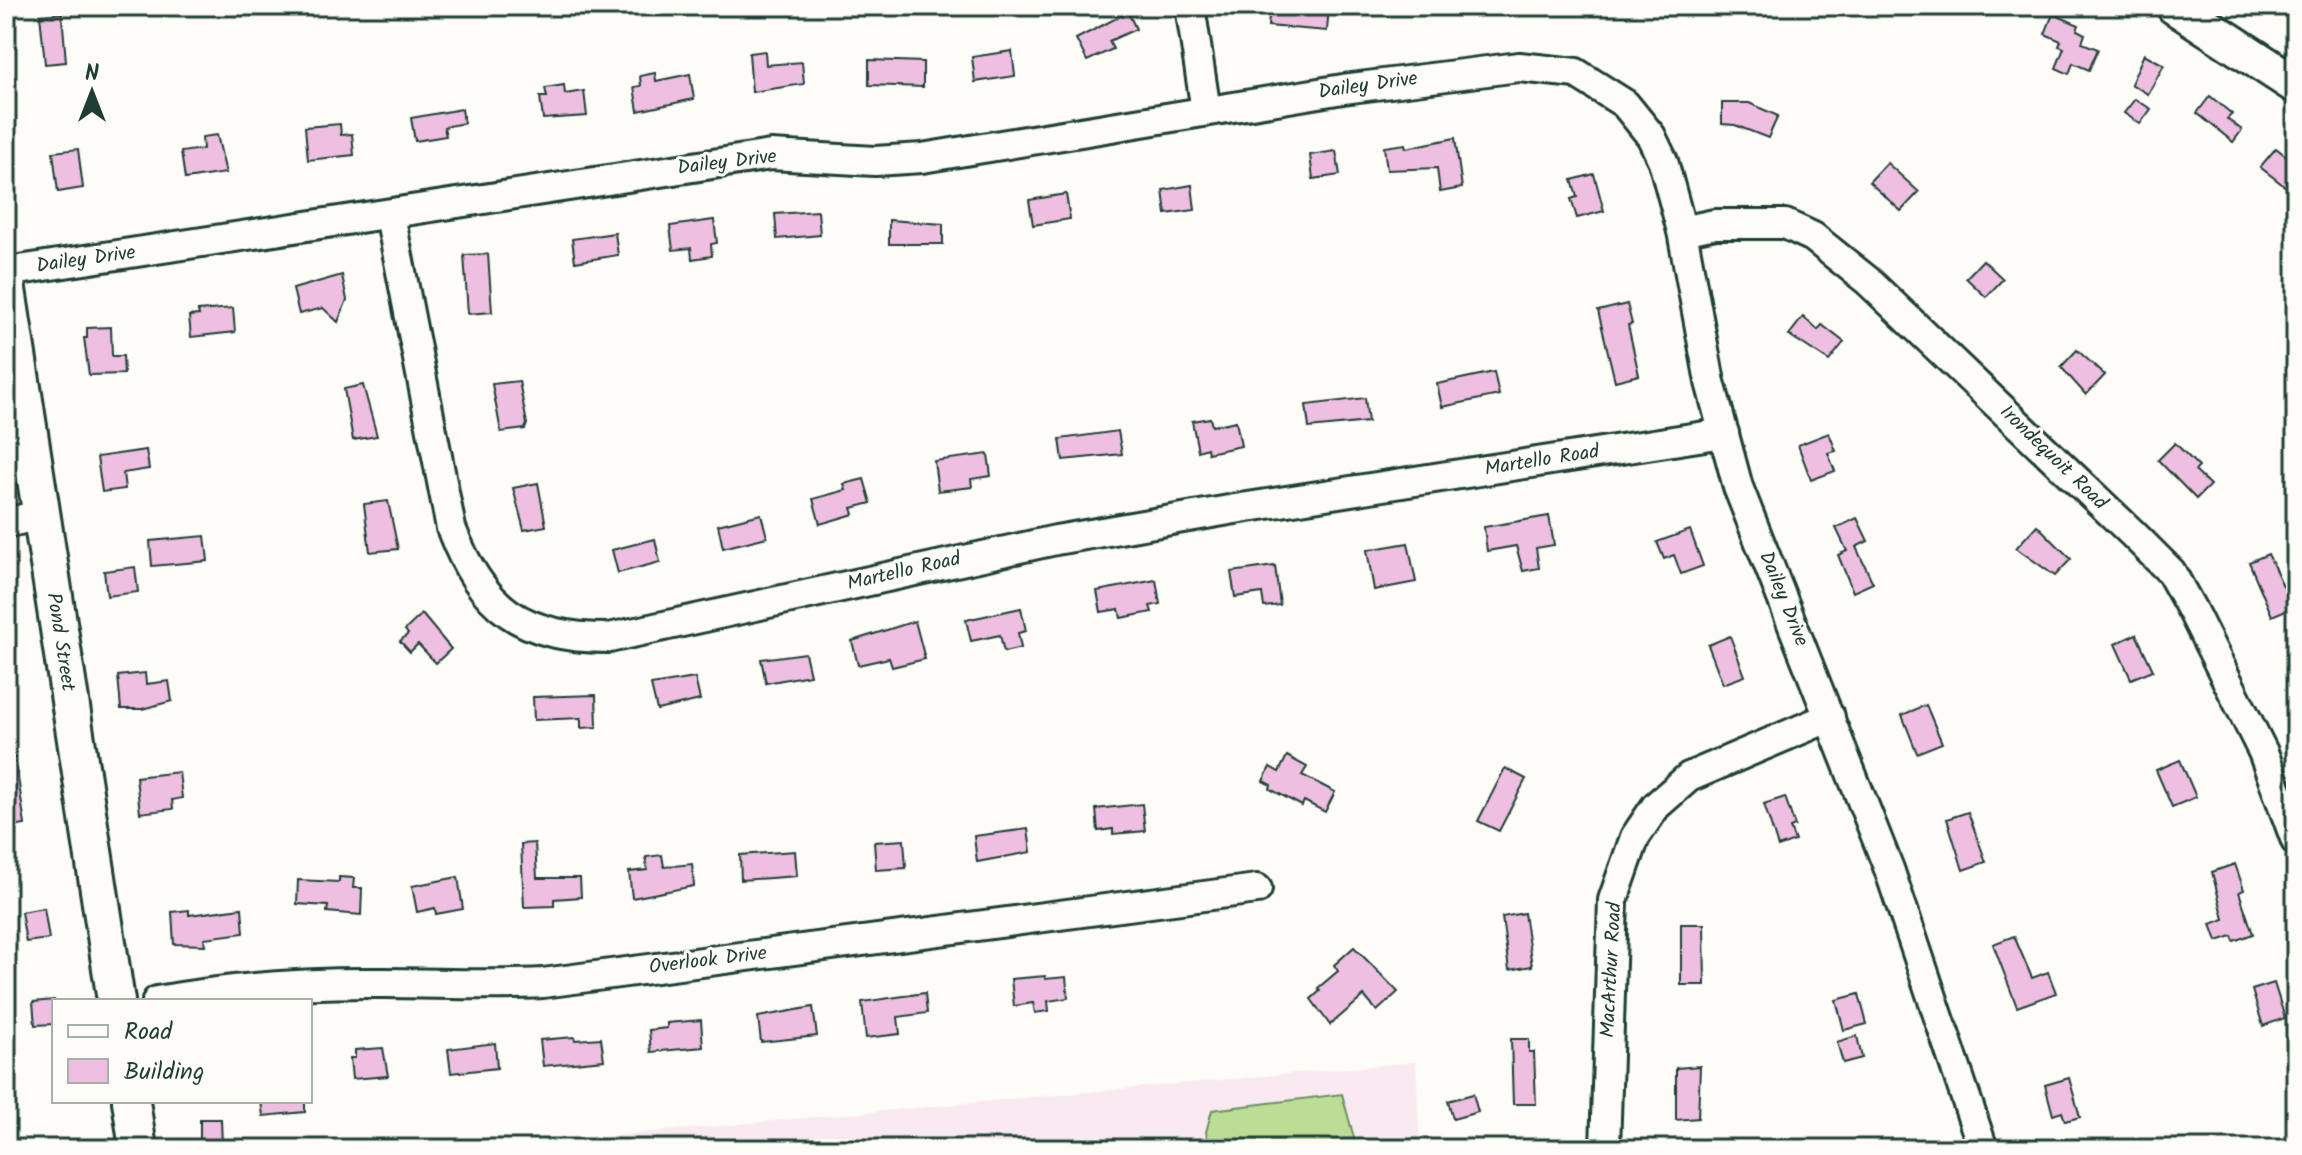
<svg xmlns="http://www.w3.org/2000/svg" width="2302" height="1155" font-family="Kalam,sans-serif">
<style>
.built{fill:#f8eaf0}
.green{fill:#bcdd96;stroke:#6e8d65;stroke-width:2}
.building{fill:#eebfe1;stroke:#1f3d34;stroke-width:2}
.lines{fill:none;stroke-linecap:round;stroke-linejoin:round}
.minor-casing{stroke:#1f3d34;stroke-width:34}
.major-casing{stroke:#1f3d34;stroke-width:42}
.minor{stroke:#fdfcf7;stroke-width:28}
.major{stroke:#fdfcf7;stroke-width:36}
.labels{text-anchor:middle;dominant-baseline:central;stroke-width:6;stroke-linejoin:round;paint-order:stroke}
.street-label{font-size:20px;fill:#1f3d34;stroke:#fdfcf7}
</style>
<rect width="100%" height="100%" fill="#fdfcf7"/>
<filter id="ink" filterUnits="userSpaceOnUse"><feTurbulence type="fractalNoise" baseFrequency=".0125" numOctaves="2"/><feDisplacementMap in="SourceGraphic" scale="16" xChannelSelector="R" yChannelSelector="G"/><feConvolveMatrix kernelMatrix="1 2 1 2 8 2 1 2 1" color-interpolation-filters="sRGB"/></filter>
<g filter="url(#ink)">
<polygon class="built" points="1416,1062 1420,1149 468,1149"/>
<polygon class="green" points="1342,1094 1357,1149 1209,1149 1206,1132 1212,1110"/>
<g class="building">
<polygon points="1270,6 1329,6 1327,31 1268,26"/>
<polygon points="1128,12 1136,29 1109,41 1113,49 1087,61 1076,39"/>
<polygon points="62,13 66,62 45,64 40,15"/>
<polygon points="2053,14 2079,25 2077,30 2085,34 2082,43 2098,49 2089,70 2073,63 2069,74 2056,68 2064,48 2059,46 2061,41 2045,34"/>
<polygon points="765,51 766,65 802,62 804,84 752,92 749,53"/>
<polygon points="1012,51 1015,76 975,82 972,57"/>
<polygon points="2144,54 2164,65 2148,94 2131,84"/>
<polygon points="869,60 923,62 923,87 869,85"/>
<polygon points="655,73 656,81 690,74 694,99 638,111 634,87 641,86 640,76"/>
<polygon points="564,85 565,94 584,91 587,116 543,119 540,97 547,97 545,88"/>
<polygon points="2210,96 2232,114 2227,119 2242,130 2233,142 2197,113"/>
<polygon points="2135,99 2151,109 2140,124 2124,113"/>
<polygon points="1722,103 1749,103 1778,116 1768,138 1735,125 1722,124"/>
<polygon points="462,109 464,123 444,127 446,136 415,141 411,118"/>
<polygon points="340,124 341,135 352,134 354,155 308,160 305,127"/>
<polygon points="217,135 226,173 185,179 181,152 203,149 202,137"/>
<polygon points="1455,138 1462,188 1440,192 1437,168 1387,170 1384,147 1405,144 1406,148"/>
<polygon points="2276,148 2296,164 2296,195 2260,167"/>
<polygon points="78,149 83,188 58,192 53,152"/>
<polygon points="1336,151 1340,175 1313,179 1310,155"/>
<polygon points="1887,163 1919,192 1901,211 1869,182"/>
<polygon points="1594,174 1604,211 1577,218 1571,199 1577,197 1572,180"/>
<polygon points="1192,185 1195,210 1166,214 1163,190"/>
<polygon points="1066,194 1070,219 1033,225 1029,200"/>
<polygon points="818,211 820,235 777,239 775,214"/>
<polygon points="714,220 717,243 711,244 712,256 692,259 691,248 673,250 670,226"/>
<polygon points="889,220 943,224 943,244 889,244"/>
<polygon points="615,233 618,255 575,262 572,239"/>
<polygon points="488,254 492,312 468,314 464,255"/>
<polygon points="1983,260 2003,279 1986,297 1966,278"/>
<polygon points="342,275 347,300 338,322 323,308 299,314 293,289"/>
<polygon points="1627,304 1632,324 1628,325 1639,375 1615,381 1598,311"/>
<polygon points="233,308 235,332 191,337 189,316 199,315 198,311"/>
<polygon points="1803,317 1818,330 1822,325 1844,342 1829,361 1789,335"/>
<polygon points="111,327 112,356 123,356 124,374 89,375 84,338 87,338 87,328"/>
<polygon points="2077,350 2105,375 2086,395 2061,367"/>
<polygon points="1494,372 1499,395 1442,407 1437,384"/>
<polygon points="519,381 527,424 525,429 501,432 492,384"/>
<polygon points="363,385 377,436 353,440 344,389"/>
<polygon points="1365,398 1368,422 1309,428 1306,405"/>
<polygon points="1210,418 1212,426 1236,421 1241,446 1208,453 1207,448 1198,451 1192,421"/>
<polygon points="1118,431 1122,454 1063,460 1060,439"/>
<polygon points="1829,433 1836,451 1828,453 1835,471 1811,480 1798,445"/>
<polygon points="2175,443 2199,467 2195,471 2210,485 2196,499 2158,460"/>
<polygon points="146,450 149,469 123,473 125,489 102,492 97,457"/>
<polygon points="988,454 991,476 971,479 972,487 938,491 934,461"/>
<polygon points="864,479 871,503 852,508 854,514 820,524 813,499 846,490 844,484"/>
<polygon points="538,483 546,526 524,530 513,488"/>
<polygon points="388,501 398,549 370,552 364,504"/>
<polygon points="761,514 767,537 723,548 718,525"/>
<polygon points="1549,516 1554,545 1536,548 1539,568 1523,571 1516,546 1487,551 1484,527"/>
<polygon points="1857,518 1868,541 1856,547 1873,583 1853,592 1838,555 1847,551 1836,528"/>
<polygon points="2037,525 2071,559 2055,576 2016,548"/>
<polygon points="1690,530 1703,566 1681,574 1674,555 1664,559 1657,542"/>
<polygon points="205,536 208,561 152,566 150,541"/>
<polygon points="655,539 660,562 618,573 612,550"/>
<polygon points="1408,543 1416,582 1374,590 1367,550"/>
<polygon points="2268,554 2293,607 2272,616 2249,562"/>
<polygon points="1275,566 1280,605 1264,607 1262,593 1235,597 1231,572"/>
<polygon points="135,567 138,592 107,596 104,571"/>
<polygon points="1156,580 1160,604 1150,606 1152,612 1121,618 1119,609 1101,612 1097,591"/>
<polygon points="1021,608 1026,631 1018,633 1021,648 1004,652 1000,635 971,641 966,620"/>
<polygon points="422,614 451,649 436,663 418,644 410,652 400,641 408,634 405,630"/>
<polygon points="915,621 925,659 892,667 889,658 858,665 852,641"/>
<polygon points="2136,634 2153,670 2131,679 2115,644"/>
<polygon points="1730,636 1745,676 1723,684 1708,645"/>
<polygon points="805,653 810,675 766,683 761,659"/>
<polygon points="145,673 146,684 169,681 172,701 142,709 121,709 118,676"/>
<polygon points="695,678 700,700 657,710 651,685"/>
<polygon points="596,695 597,727 581,728 581,718 534,720 533,697"/>
<polygon points="1926,705 1942,743 1917,753 1902,715"/>
<polygon points="1287,756 1307,767 1302,775 1335,792 1325,812 1304,801 1302,806 1270,789 1271,785 1263,781 1270,767 1279,772"/>
<polygon points="6,757 15,757 25,825 6,828"/>
<polygon points="2180,760 2196,797 2172,807 2156,770"/>
<polygon points="1505,768 1526,779 1499,831 1478,821"/>
<polygon points="179,772 182,798 172,800 173,809 140,813 136,777"/>
<polygon points="1785,797 1795,826 1790,828 1795,841 1778,847 1764,804"/>
<polygon points="1142,804 1145,831 1113,834 1113,829 1098,831 1096,809"/>
<polygon points="1968,812 1986,862 1963,870 1947,819"/>
<polygon points="1028,829 1031,852 977,862 974,836"/>
<polygon points="904,840 906,868 876,870 874,842"/>
<polygon points="535,843 537,878 580,878 581,897 554,899 554,906 524,907 521,844"/>
<polygon points="795,851 797,876 741,880 740,855"/>
<polygon points="662,855 664,867 692,864 694,886 632,898 629,872 647,870 646,857"/>
<polygon points="2235,864 2244,890 2239,892 2253,934 2234,941 2232,936 2217,941 2211,924 2224,919 2212,872"/>
<polygon points="339,877 354,878 353,888 362,888 361,915 327,912 328,906 297,904 298,880 339,882"/>
<polygon points="458,877 463,909 436,914 435,908 417,912 412,886"/>
<polygon points="44,908 49,939 26,942 21,912"/>
<polygon points="242,908 244,933 204,938 205,945 174,944 172,912 189,910 189,915"/>
<polygon points="1524,913 1532,966 1509,970 1502,917"/>
<polygon points="1681,924 1704,924 1705,985 1681,985"/>
<polygon points="2014,936 2032,978 2048,972 2056,993 2017,1007 1993,944"/>
<polygon points="1354,947 1398,992 1377,1011 1364,996 1330,1025 1311,999 1320,991 1318,988 1338,971 1334,965"/>
<polygon points="1045,976 1045,979 1066,977 1068,998 1048,1001 1049,1011 1035,1013 1033,1003 1014,1006 1011,979"/>
<polygon points="2274,983 2285,1018 2263,1026 2252,990"/>
<polygon points="925,993 927,1013 898,1017 900,1034 866,1038 862,1002"/>
<polygon points="1859,994 1867,1024 1844,1030 1836,1000"/>
<polygon points="54,1000 54,1024 35,1025 33,1002"/>
<polygon points="813,1007 817,1036 761,1042 758,1017"/>
<polygon points="701,1020 703,1047 651,1052 649,1030 667,1028 667,1023"/>
<polygon points="1857,1036 1862,1058 1843,1063 1837,1042"/>
<polygon points="574,1037 575,1040 601,1038 604,1060 543,1066 540,1040"/>
<polygon points="1511,1039 1529,1039 1529,1052 1534,1052 1536,1104 1513,1104"/>
<polygon points="495,1043 497,1068 451,1073 448,1049"/>
<polygon points="383,1048 388,1076 352,1079 350,1058 355,1058 355,1050"/>
<polygon points="1700,1066 1698,1118 1676,1120 1676,1068"/>
<polygon points="2069,1078 2080,1117 2065,1121 2062,1112 2053,1115 2045,1085"/>
<polygon points="1473,1094 1478,1112 1453,1119 1448,1101"/>
<polygon points="261,1101 305,1101 305,1112 263,1116"/>
<polygon points="200,1119 221,1119 222,1145 200,1145"/>
</g>
<g class="lines">
<defs>
<g id="minor">
<polyline points="1190,6 1206,111"/>
<path d="M390,215L451,528C482,609 522,638 609,638L1056,540L1235,509L1724,433"/>
<polyline points="1682,231 1715,224 1785,224 1813,237 1868,281 2133,534 2171,572 2192,610 2263,752 2296,841"/>
<polyline points="6,272 771,155 875,161 922,158 1343,89 1519,67 1576,73 1625,104 1651,136 1663,161 1682,231 1710,382 1738,487 1889,869 1983,1149"/>
<polyline points="6,523 40,515"/>
<path d="M157,1001C231,988 309,982 383,983C437,983 489,986 543,983L1257,889"/>
<polyline points="1605,1149 1613,900 1635,837 1656,806 1689,777 1830,717"/>
</g>
<g id="major">
<polyline points="2175,6 2296,85"/>
<polyline points="6,283 116,1001"/>
<polyline points="131,1101 138,1149"/>
</g>
</defs>
<use href="#minor" class="minor-casing"/>
<use href="#major" class="major-casing"/>
<use href="#minor" class="minor"/>
<use href="#major" class="major"/>
</g>
</g>
<g class="labels">
<g class="street-label">
<text transform="translate(1368 86) rotate(-8)">Dailey Drive</text>
<text transform="translate(727 163) rotate(-7)">Dailey Drive</text>
<text transform="translate(86 260) rotate(-8)">Dailey Drive</text>
<text transform="translate(2053 458) rotate(44)">Irondequoit Road</text>
<text transform="translate(1542 461) rotate(-9)">Martello Road</text>
<text transform="translate(904 572) rotate(-13)">Martello Road</text>
<text transform="translate(1783 599) rotate(68)">Dailey Drive</text>
<text transform="translate(60 642) rotate(81)">Pond Street</text>
<text transform="translate(708 961) rotate(-7)">Overlook Drive</text>
<text transform="translate(1612 970) rotate(-87)">MacArthur Road</text>
</g>
</g>
<rect width="2302" height="1155" fill="none" stroke="#fdfcf7" stroke-width="32"/>
<rect x="16" y="16" width="2270" height="1123" fill="none" stroke="#1f3d34" stroke-width="3" filter="url(#ink)"/>
<rect x="52" y="999" width="260" height="104" fill="#fdfcf7" stroke="#a4b0a9" stroke-width="2"/>
<rect x="68" y="1025" width="40" height="12" fill="#fdfcf7" stroke="#a4b0a9" stroke-width="2"/>
<text x="124" y="1039" font-size="24" fill="#1f3d34">Road</text>
<rect x="68" y="1059" width="40" height="24" fill="#eebfe1" stroke="#a4b0a9" stroke-width="2"/>
<text x="124" y="1079" font-size="24" fill="#1f3d34">Building</text>
<g transform="translate(92 92)" stroke="#fdfcf7" stroke-width="6" paint-order="stroke">
<path d="M0-6L14 30L0 20L-14 30Z" fill="#1f3d34"/>
<text y="-12" font-size="22" font-weight="bold" text-anchor="middle" fill="#1f3d34">N</text>
</g>
</svg>
